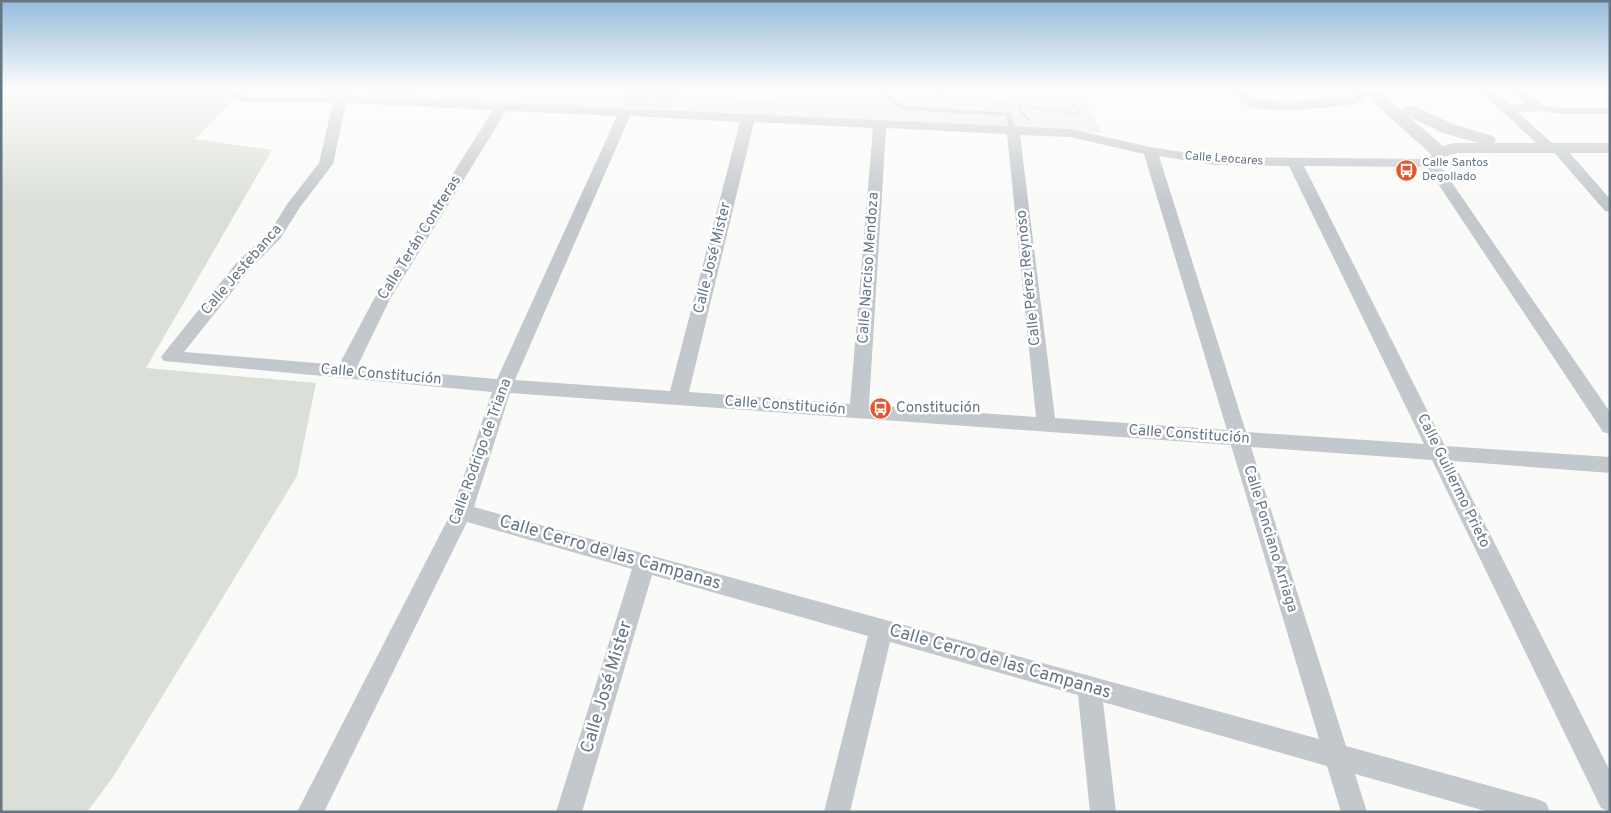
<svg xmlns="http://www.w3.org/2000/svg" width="1611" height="813" font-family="Overpass,sans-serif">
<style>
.built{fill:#e8e9e9}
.green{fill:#dadfd7}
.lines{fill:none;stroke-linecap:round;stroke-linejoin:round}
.path{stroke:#bbbfc2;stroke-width:2.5;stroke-dasharray:2 2;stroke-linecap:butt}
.service{fill:#c3c8cc;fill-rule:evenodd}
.pedestrian{fill:#c3c8cc;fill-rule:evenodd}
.minor{fill:#c3c8cc;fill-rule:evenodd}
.tertiary{fill:#c3c8cc;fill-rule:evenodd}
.wall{fill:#929a9f}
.labels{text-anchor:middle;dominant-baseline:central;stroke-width:5;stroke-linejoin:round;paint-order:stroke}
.far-street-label{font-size:12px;fill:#657683;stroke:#fff}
.far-poi-label{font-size:12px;fill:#657683;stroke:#fff;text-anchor:start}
.street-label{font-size:15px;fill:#657683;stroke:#fff}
.poi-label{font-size:15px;fill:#657683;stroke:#fff;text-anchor:start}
.near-street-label{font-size:18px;fill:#657683;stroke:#fff}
</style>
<rect width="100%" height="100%" fill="#fafaf8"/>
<polygon class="built" points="448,90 1079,90 1102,133 444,100"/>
<g class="green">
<polygon points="1,90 221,90 231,102 195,139 272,150 146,368 316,383 297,476 113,777 87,812 1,812"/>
<polygon points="268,90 419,90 415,98"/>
<polygon points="626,90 652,90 645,107 618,106"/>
<polygon points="655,90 682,90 675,109 648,107"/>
</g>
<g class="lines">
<g class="path">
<path d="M715,90C740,117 783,96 815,96C836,96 856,100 877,101"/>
<polyline points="1065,90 1078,113"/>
<polyline points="963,97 1005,103"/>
<polyline points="615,98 619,90"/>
<polyline points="968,104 972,90"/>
<polyline points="1011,104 1079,114"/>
<polyline points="1019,110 1029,120"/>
</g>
<polygon class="service" points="877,90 885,90 904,106 1011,113 1016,131 1013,133 1010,131 1006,116 903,110 895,106"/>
<polygon class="pedestrian" points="1537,105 1561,108 1610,108 1610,114 1561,114 1534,110 1532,108"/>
<g class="minor">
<path d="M225,90H238L239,93L250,95H340L1070,129L1150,147L1215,157L1429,159L1435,150H1445L1447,153L1439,164L1610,412V434L1603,432L1427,167L1304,166L1445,446L1610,457V473L1453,461L1610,771V812L1601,808L1432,460L1251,447L1346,746L1537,799L1546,803L1550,812H1489L1355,774L1367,812H1341L1327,766L1103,702L1116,812H1090L1078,695L890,642L850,812H824L868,636L652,575L582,812H556L632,569L467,522L324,812H297L452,511L492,392L164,361L161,357L164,353L238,261L269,233L288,203L319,163L333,103H250L230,99ZM346,103L493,110L374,299L339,365L184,352L250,269L280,239L300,207L333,164ZM506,111L617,116L497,379L357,367L390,299ZM630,116L740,122L670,391L515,380ZM754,122L873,128L850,404L689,392ZM886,128L1007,134L1036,417L869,405ZM1020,135L1070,137L1144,154L1227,430L1055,418ZM1159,156L1215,165L1289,166L1424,444L1246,432ZM510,393L1231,445L1319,739L474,507Z"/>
<path d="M1233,90H1246L1254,99L1287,101L1345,98L1352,96L1357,90H1370L1362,100L1353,104C1331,108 1264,114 1245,105C1240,102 1236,95 1233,90Z"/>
<polygon points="1479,90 1493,90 1509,104 1525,104 1510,90 1524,90 1542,105 1544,108 1542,111 1517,112 1553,144 1562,144 1610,199 1610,212 1605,211 1552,150 1544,150"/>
</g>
<path class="tertiary" d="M1360,90H1378L1402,111L1404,107H1416L1455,125L1493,136L1496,140L1494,143H1610V153H1457L1440,158L1434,157ZM1408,116L1443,133L1478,143H1455L1443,146Z"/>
</g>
<polygon class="wall" points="932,90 945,90 944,94 932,91"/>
<linearGradient id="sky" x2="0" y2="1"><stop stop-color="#96bcdc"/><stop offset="0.44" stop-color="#fdfdfc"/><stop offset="1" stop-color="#fdfdfc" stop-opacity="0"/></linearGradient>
<rect width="1611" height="204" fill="url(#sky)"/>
<defs>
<symbol id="bus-disc" viewBox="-11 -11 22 22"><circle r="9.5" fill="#e4572e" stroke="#fff"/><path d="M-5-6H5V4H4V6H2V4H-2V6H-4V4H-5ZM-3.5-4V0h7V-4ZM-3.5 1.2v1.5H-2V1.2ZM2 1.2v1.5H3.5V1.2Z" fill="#fff"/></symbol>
</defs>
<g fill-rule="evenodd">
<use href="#bus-disc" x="1394" y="158" width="25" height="25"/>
<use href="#bus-disc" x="868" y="396" width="25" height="25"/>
</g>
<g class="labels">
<g class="far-street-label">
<text transform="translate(1224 159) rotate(4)">Calle Leocares</text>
</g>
<g class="far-poi-label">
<text x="1422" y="163">Calle Santos<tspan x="1422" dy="14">Degollado</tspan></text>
</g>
<g class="street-label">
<text transform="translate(420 238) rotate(-58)">Calle Terán Contreras</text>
<text transform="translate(713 258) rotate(-76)">Calle José Mister</text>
<text transform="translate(869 268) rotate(-86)">Calle Narciso Mendoza</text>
<text transform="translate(242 270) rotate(-49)">Calle Jestebanca</text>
<text transform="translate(1029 278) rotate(-96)">Calle Pérez Reynoso</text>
<text transform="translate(381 375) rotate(5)">Calle Constitución</text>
<text transform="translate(785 406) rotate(4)">Calle Constitución</text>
<text transform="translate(1189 435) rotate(4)">Calle Constitución</text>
<text transform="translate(481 452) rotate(-70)">Calle Rodrigo de Triana</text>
<text transform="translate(1453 481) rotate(64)">Calle Guillermo Prieto</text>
<text transform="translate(1270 539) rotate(73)">Calle Ponciano Arriaga</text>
</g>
<g class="poi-label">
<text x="896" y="408">Constitución</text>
</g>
<g class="near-street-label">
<text transform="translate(610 553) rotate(16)">Calle Cerro de las Campanas</text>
<text transform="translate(1000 662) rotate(16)">Calle Cerro de las Campanas</text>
<text transform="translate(607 687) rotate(-73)">Calle José Mister</text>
</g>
</g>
<rect width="1611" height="813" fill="none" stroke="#657683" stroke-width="5"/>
</svg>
